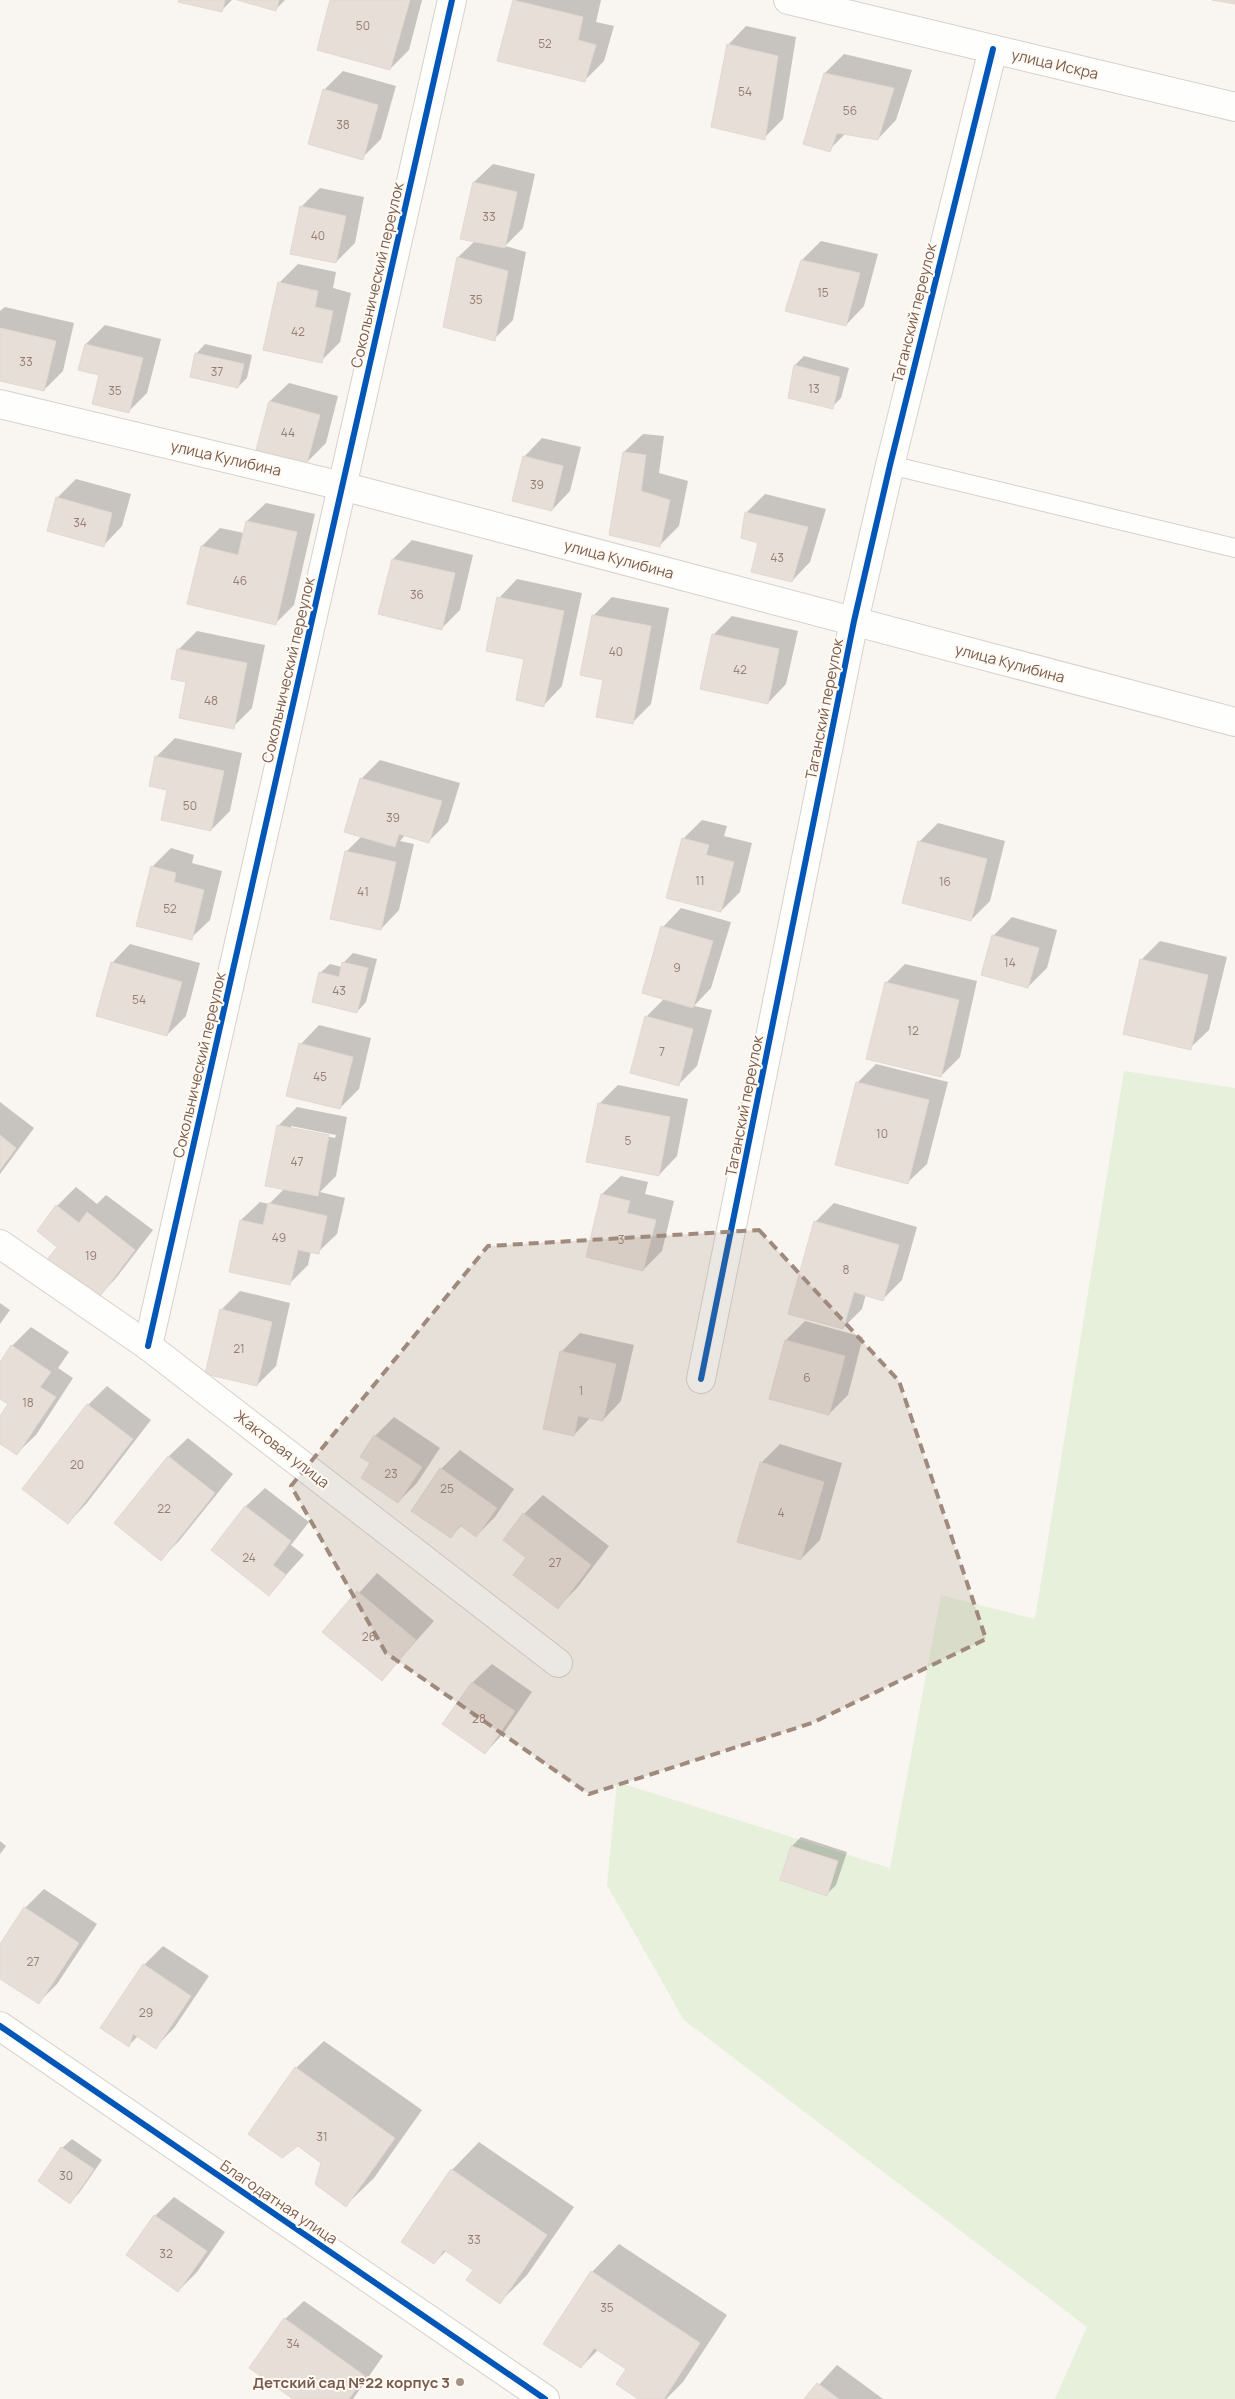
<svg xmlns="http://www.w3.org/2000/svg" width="1235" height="2399" font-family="Manrope,sans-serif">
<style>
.green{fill:#e7f0db}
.shadow{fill:#0003;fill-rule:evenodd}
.building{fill:#e6ded7;stroke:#e2d8d2}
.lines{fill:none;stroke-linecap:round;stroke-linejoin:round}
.service-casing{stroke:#d7d1cb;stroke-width:20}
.minor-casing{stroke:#d7d1cb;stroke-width:30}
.service{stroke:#fefefd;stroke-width:18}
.minor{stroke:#fefefd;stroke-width:28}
.cycleway-casing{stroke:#fffaf3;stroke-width:9}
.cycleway{stroke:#0057b8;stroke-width:6}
.marked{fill:#9f8a7d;fill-opacity:0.2;stroke:#9f8a7d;stroke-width:4;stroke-dasharray:10 6;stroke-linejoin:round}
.poi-dot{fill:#a69286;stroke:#fffaf3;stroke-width:2}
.labels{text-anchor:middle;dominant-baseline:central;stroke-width:4;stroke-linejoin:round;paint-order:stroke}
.number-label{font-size:12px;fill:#977e72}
.street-label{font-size:15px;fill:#7a5c4d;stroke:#fffaf3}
.poi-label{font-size:15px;font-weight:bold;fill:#7a5c4d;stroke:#fffaf3;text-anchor:end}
</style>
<rect width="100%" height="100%" fill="#f9f5f0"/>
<polygon class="green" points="1124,1071 1235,1088 1235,2399 1055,2399 1087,2327 684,2020 607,1885 617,1782 890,1868 941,1595 1035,1619"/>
<g class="shadow">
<polygon points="180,0 232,0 221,11"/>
<polygon points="238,0 285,0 276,9"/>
<polygon points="332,0 422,0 409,50 390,69"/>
<polygon points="515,0 601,0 596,22 614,26 604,61 585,80 499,60"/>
<polygon points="746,26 796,37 783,119 764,138 728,45"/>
<polygon points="844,54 912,70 896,120 878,139 846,133 829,150 825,73"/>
<polygon points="343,71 396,86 381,139 362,158 324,90"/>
<polygon points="493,164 535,174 523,228 505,246 526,252 513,320 494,339 444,326 458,257 475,241 474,182"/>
<polygon points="320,188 364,197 355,243 336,262 301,207"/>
<polygon points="821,241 878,254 864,306 846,325 787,310 802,260"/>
<polygon points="298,264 336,272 333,288 351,293 340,342 321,361 279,283"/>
<polygon points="5,307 74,323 63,371 44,390 0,380 0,311"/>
<polygon points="105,325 161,339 147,393 128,412 100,374 79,369 86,344"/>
<polygon points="205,344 252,355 247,378 238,387 196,354"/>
<polygon points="804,356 849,368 841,398 832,407 790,397 795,365"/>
<polygon points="289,383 338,396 326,443 307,462 258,449 270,401"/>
<polygon points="643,434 664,436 659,473 688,481 679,526 660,545 624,452"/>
<polygon points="542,438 581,447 570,491 552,510 524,457"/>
<polygon points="76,479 131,494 122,526 104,545 57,498"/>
<polygon points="765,494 826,509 810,562 792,581 760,542 746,513"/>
<polygon points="266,503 315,514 294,605 275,624 202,546 220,528 244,533 247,521"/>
<polygon points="412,540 473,555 460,610 441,629 380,613 393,559"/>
<polygon points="517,579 582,593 562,686 544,705 526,658 499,598"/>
<polygon points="612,597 669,608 651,704 632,723 605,679 593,616"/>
<polygon points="732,616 798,631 786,684 768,703 713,635"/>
<polygon points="197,631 265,645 252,708 233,727 187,681 178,650"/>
<polygon points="175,738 242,753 230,811 211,830 169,789 156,757"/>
<polygon points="380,760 460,783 448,822 429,841 406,834 400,841 414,844 399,910 381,929 346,852 362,836 361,779"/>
<polygon points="702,820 727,826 724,836 752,843 740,892 721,911 683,839"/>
<polygon points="938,823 1005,841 990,901 971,920 919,842"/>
<polygon points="171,848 194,855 192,863 222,871 210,920 191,938 152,867"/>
<polygon points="681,908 731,922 711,988 694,1006 712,1010 697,1066 678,1085 646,1017 664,999 663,927"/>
<polygon points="1012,917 1057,930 1047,968 1028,987 993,936"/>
<polygon points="1160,941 1227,957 1209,1030 1190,1048 1142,959"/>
<polygon points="130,944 200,963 186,1016 167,1035 112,963"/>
<polygon points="353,953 377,959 366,1002 357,1012 320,973 330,964 342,967 343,963"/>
<polygon points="905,964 977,981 960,1057 941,1076 886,983"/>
<polygon points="319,1025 371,1038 359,1089 340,1108 301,1044"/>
<polygon points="876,1064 948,1082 927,1164 908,1182 857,1083"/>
<polygon points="618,1085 688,1099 677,1156 659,1175 599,1104"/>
<polygon points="0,1102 34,1128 0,1174"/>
<path d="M297,1107L347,1117L336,1176L320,1192L345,1198L337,1234L318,1252L311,1251L308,1265L289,1284L241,1220L260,1202L269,1204L284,1189L278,1126ZM291,1126L336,1135L335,1138L291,1129Z"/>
<polygon points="621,1176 648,1182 645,1194 674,1201 662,1251 643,1270 602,1194"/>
<polygon points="76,1187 97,1204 106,1195 153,1230 116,1278 98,1297 59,1247 57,1206"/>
<polygon points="834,1203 917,1227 902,1280 883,1299 866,1294 862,1309 843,1328 815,1222"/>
<polygon points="240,1291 290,1303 276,1366 257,1385 221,1310"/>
<polygon points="0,1303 10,1310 0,1324"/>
<polygon points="805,1321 863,1337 848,1395 829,1414 771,1398 786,1340"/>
<polygon points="31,1327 69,1352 58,1368 73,1378 36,1435 17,1453 0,1442 0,1418 9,1404 0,1398 0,1365 12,1346"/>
<polygon points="580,1333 634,1345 621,1401 603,1420 591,1417 574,1435 561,1352"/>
<polygon points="107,1386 151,1420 86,1504 68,1523 88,1405"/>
<polygon points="394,1417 440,1448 417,1483 398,1502 372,1463 361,1456 375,1436"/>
<polygon points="188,1438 233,1474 179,1541 160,1560 115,1523 169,1456"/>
<polygon points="780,1444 842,1463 820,1540 801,1559 761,1463"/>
<polygon points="460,1450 514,1489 495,1517 476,1536 462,1525 450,1537 441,1469"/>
<polygon points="265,1488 309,1522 291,1545 304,1555 269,1594 212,1550 246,1506"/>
<polygon points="543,1495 609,1546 577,1588 558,1607 524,1514"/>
<polygon points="377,1573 434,1621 382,1679 324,1632"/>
<polygon points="492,1664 532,1692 503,1734 485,1753 444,1724 473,1682"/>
<polygon points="801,1837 847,1852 836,1885 827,1894 792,1846"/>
<polygon points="0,1841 6,1846 0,1854"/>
<polygon points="44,1889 97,1924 57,1984 39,2002 0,1977 0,1946 25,1908"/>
<polygon points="163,1946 209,1976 174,2028 156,2047 138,2036 129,2045 144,1965"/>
<polygon points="324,2041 422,2110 374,2178 346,2205 296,2068"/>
<polygon points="72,2139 102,2160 79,2193 70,2202 40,2180 62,2148"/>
<polygon points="479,2142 574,2207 527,2275 500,2302 475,2270 447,2250 434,2263 452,2170"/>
<polygon points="174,2197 225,2232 197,2272 178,2291 127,2255 155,2216"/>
<polygon points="619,2244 727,2315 683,2382 666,2399 640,2399 627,2369 598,2350 581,2367 592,2272"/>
<polygon points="304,2301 383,2356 353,2399 295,2399 285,2319"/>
<polygon points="837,2365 883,2399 806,2399"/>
</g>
<g class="building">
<polygon points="179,0 225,0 222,12 178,2"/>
<polygon points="237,0 279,0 276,11"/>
<polygon points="330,0 410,0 390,70 317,50"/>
<polygon points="513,0 583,17 578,40 596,45 585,82 497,61"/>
<polygon points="1212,0 1235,0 1235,4"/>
<polygon points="727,44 778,56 765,140 711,127"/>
<polygon points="824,73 894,88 878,140 837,133 830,152 803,144"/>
<polygon points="323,89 378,105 363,160 308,144"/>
<polygon points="473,182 517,192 505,248 460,239"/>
<polygon points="300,206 346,216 336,263 290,254"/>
<polygon points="457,257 508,271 495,341 443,327"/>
<polygon points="801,260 860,273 846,326 785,311"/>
<polygon points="278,282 318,291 315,307 333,311 322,363 263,350"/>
<polygon points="0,328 56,341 44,391 0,381"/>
<polygon points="85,344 143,358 129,413 92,404 99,375 78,370"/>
<polygon points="195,353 244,364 238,388 190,377"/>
<polygon points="794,365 840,377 833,409 788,398"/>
<polygon points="269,401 320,415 307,463 256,450"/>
<polygon points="623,452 646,455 641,491 670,500 660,547 609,535"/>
<polygon points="523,456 563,466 552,511 512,501"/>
<polygon points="56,497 112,513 104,547 47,531"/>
<polygon points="745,512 808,527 792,582 751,572 758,543 741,538"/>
<polygon points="246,521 297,532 276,625 187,604 201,546 238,555"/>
<polygon points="392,559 455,573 442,630 378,614"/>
<polygon points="497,597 564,611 544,707 516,700 524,659 486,651"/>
<polygon points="592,615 651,626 633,724 596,717 603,680 580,675"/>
<polygon points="712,634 779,649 768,704 700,689"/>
<polygon points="177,649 247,663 234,729 179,718 186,682 171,679"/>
<polygon points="155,756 224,771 211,831 161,820 167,790 149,786"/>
<polygon points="360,778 442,801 429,843 399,834 395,847 344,832"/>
<polygon points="682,838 709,845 706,855 734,862 721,912 666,898"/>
<polygon points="918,841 987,859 971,921 902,903"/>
<polygon points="345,851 396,862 381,930 330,919"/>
<polygon points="151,866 176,873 174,882 204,890 192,940 136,926"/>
<polygon points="661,926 713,941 693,1008 642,993"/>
<polygon points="992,935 1039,948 1028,988 981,975"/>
<polygon points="1140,959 1208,975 1191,1050 1123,1034"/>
<polygon points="111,962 182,982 167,1036 96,1016"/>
<polygon points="342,962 368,968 357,1013 312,1002 319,972 339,977"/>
<polygon points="885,982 959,1000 941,1077 866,1059"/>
<polygon points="645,1016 693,1029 679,1086 630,1073"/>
<polygon points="299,1043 353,1057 340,1109 286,1096"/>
<polygon points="856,1082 929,1100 908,1184 835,1165"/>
<polygon points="598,1103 670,1117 659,1176 586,1162"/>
<polygon points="277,1125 329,1135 318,1196 265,1186"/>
<polygon points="0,1135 16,1148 0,1170"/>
<polygon points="601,1194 630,1201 627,1213 656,1220 643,1271 586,1257"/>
<polygon points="268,1203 327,1216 319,1254 298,1250 290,1285 229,1272 240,1220 263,1225"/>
<polygon points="56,1205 79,1223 87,1212 135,1250 98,1299 47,1260 57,1247 37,1231"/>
<polygon points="814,1221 899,1245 883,1301 854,1292 843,1329 788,1314"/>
<polygon points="220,1309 272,1322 257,1386 205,1374"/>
<polygon points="785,1340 845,1356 829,1415 769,1399"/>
<polygon points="11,1345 51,1372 40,1387 56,1397 17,1455 0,1444 0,1416 8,1404 0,1399 0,1362"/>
<polygon points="560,1351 616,1364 603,1421 578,1416 574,1436 543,1429"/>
<polygon points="87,1404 133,1439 68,1524 22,1489"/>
<polygon points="374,1435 422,1467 398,1503 361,1478 370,1463 360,1457"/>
<polygon points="168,1456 215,1493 161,1561 114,1523"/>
<polygon points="760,1462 824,1482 801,1560 737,1542"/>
<polygon points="440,1468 497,1508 476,1537 460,1525 451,1538 411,1511"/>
<polygon points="245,1506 291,1541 273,1565 286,1575 269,1596 211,1550"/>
<polygon points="523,1513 591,1565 558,1609 513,1575 526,1558 503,1540"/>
<polygon points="357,1591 416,1640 382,1681 322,1632"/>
<polygon points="472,1682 515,1711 485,1754 442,1724"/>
<polygon points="791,1846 838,1861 827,1896 780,1880"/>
<polygon points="24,1907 79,1943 39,2004 0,1979 0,1944"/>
<polygon points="143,1964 191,1996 156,2049 133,2034 129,2047 100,2028"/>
<polygon points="295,2067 395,2138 346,2207 315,2184 321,2163 298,2146 282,2158 248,2134"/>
<polygon points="61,2147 94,2169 70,2204 38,2181"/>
<polygon points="451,2169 547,2235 500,2304 466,2280 473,2270 444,2250 434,2264 401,2242"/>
<polygon points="154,2215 207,2251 178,2292 126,2255"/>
<polygon points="591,2271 700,2343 664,2399 638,2399 616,2384 626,2369 594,2348 581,2368 543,2344"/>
<polygon points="284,2318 365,2376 349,2399 293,2399 249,2368"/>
<polygon points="817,2383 839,2399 804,2399"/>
</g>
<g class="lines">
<defs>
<polyline id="service" points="890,465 1235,548"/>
<g id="minor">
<polyline points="788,0 1235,107"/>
<polyline points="0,404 342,486 1235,722"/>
<polyline points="0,1244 148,1346 558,1663"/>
<polyline points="148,1346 452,0"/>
<polyline points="701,1379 854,621 890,465 993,49"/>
<polyline points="0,2026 545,2399"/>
</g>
</defs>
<use href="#service" class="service-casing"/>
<use href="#minor" class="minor-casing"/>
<use href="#service" class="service"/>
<use href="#minor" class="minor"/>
<defs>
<g id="cycleway">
<polyline points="148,1346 452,0"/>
<polyline points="701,1379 854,621 890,465 993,49"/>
<polyline points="0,2026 545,2399"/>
</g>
</defs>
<use href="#cycleway" class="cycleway-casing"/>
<use href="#cycleway" class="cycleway"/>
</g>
<path class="marked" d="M759,1230L899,1381L986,1639L812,1723L589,1794L386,1653L291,1486L488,1246Z"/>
<circle class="poi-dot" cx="460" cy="2382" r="5"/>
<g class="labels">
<g class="number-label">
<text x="363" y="25">50</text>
<text x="545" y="43">52</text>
<text x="745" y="91">54</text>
<text x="850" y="110">56</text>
<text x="343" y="124">38</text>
<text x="489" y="216">33</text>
<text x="318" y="235">40</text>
<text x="823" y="292">15</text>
<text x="476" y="299">35</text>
<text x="298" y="331">42</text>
<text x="26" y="361">33</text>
<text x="217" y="371">37</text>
<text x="814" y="388">13</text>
<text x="115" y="390">35</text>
<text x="288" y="432">44</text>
<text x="537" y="484">39</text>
<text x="80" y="522">34</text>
<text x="777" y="557">43</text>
<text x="240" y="580">46</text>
<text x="417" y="594">36</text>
<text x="616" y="651">40</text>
<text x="740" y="669">42</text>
<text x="211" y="700">48</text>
<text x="190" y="805">50</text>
<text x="393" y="817">39</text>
<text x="700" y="880">11</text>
<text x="945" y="881">16</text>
<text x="363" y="891">41</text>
<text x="170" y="908">52</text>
<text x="1010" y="962">14</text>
<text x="677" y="967">9</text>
<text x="339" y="990">43</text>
<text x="139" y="999">54</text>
<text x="913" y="1030">12</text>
<text x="662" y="1051">7</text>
<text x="320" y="1076">45</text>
<text x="882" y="1133">10</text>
<text x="628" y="1140">5</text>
<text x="297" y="1161">47</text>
<text x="279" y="1237">49</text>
<text x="621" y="1239">3</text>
<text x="91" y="1255">19</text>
<text x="846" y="1269">8</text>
<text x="239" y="1348">21</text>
<text x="807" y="1377">6</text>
<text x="581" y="1390">1</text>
<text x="28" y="1402">18</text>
<text x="77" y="1464">20</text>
<text x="391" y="1473">23</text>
<text x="447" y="1488">25</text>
<text x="164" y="1508">22</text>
<text x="781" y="1512">4</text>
<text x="249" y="1557">24</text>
<text x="555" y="1562">27</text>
<text x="369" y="1636">26</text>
<text x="479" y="1718">28</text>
<text x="33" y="1961">27</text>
<text x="146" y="2012">29</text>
<text x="322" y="2136">31</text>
<text x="66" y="2175">30</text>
<text x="474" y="2239">33</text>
<text x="166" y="2253">32</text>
<text x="607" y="2307">35</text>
<text x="293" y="2343">34</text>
</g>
<g class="street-label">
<text transform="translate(1055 64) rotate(13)">улица Искра</text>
<text transform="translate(377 275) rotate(-77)">Сокольнический переулок</text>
<text transform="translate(914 313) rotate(-76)">Таганский переулок</text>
<text transform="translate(226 458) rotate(13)">улица Кулибина</text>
<text transform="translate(619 559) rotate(15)">улица Кулибина</text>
<text transform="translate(1010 663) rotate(15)">улица Кулибина</text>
<text transform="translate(288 670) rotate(-77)">Сокольнический переулок</text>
<text transform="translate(824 709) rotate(-79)">Таганский переулок</text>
<text transform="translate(199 1065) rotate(-77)">Сокольнический переулок</text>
<text transform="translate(744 1106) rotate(-79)">Таганский переулок</text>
<text transform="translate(282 1449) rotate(38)">Жактовая улица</text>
<text transform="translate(279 2202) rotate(34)">Благодатная улица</text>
</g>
<g class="poi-label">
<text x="450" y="2382">Детский сад №22 корпус 3</text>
</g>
</g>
</svg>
